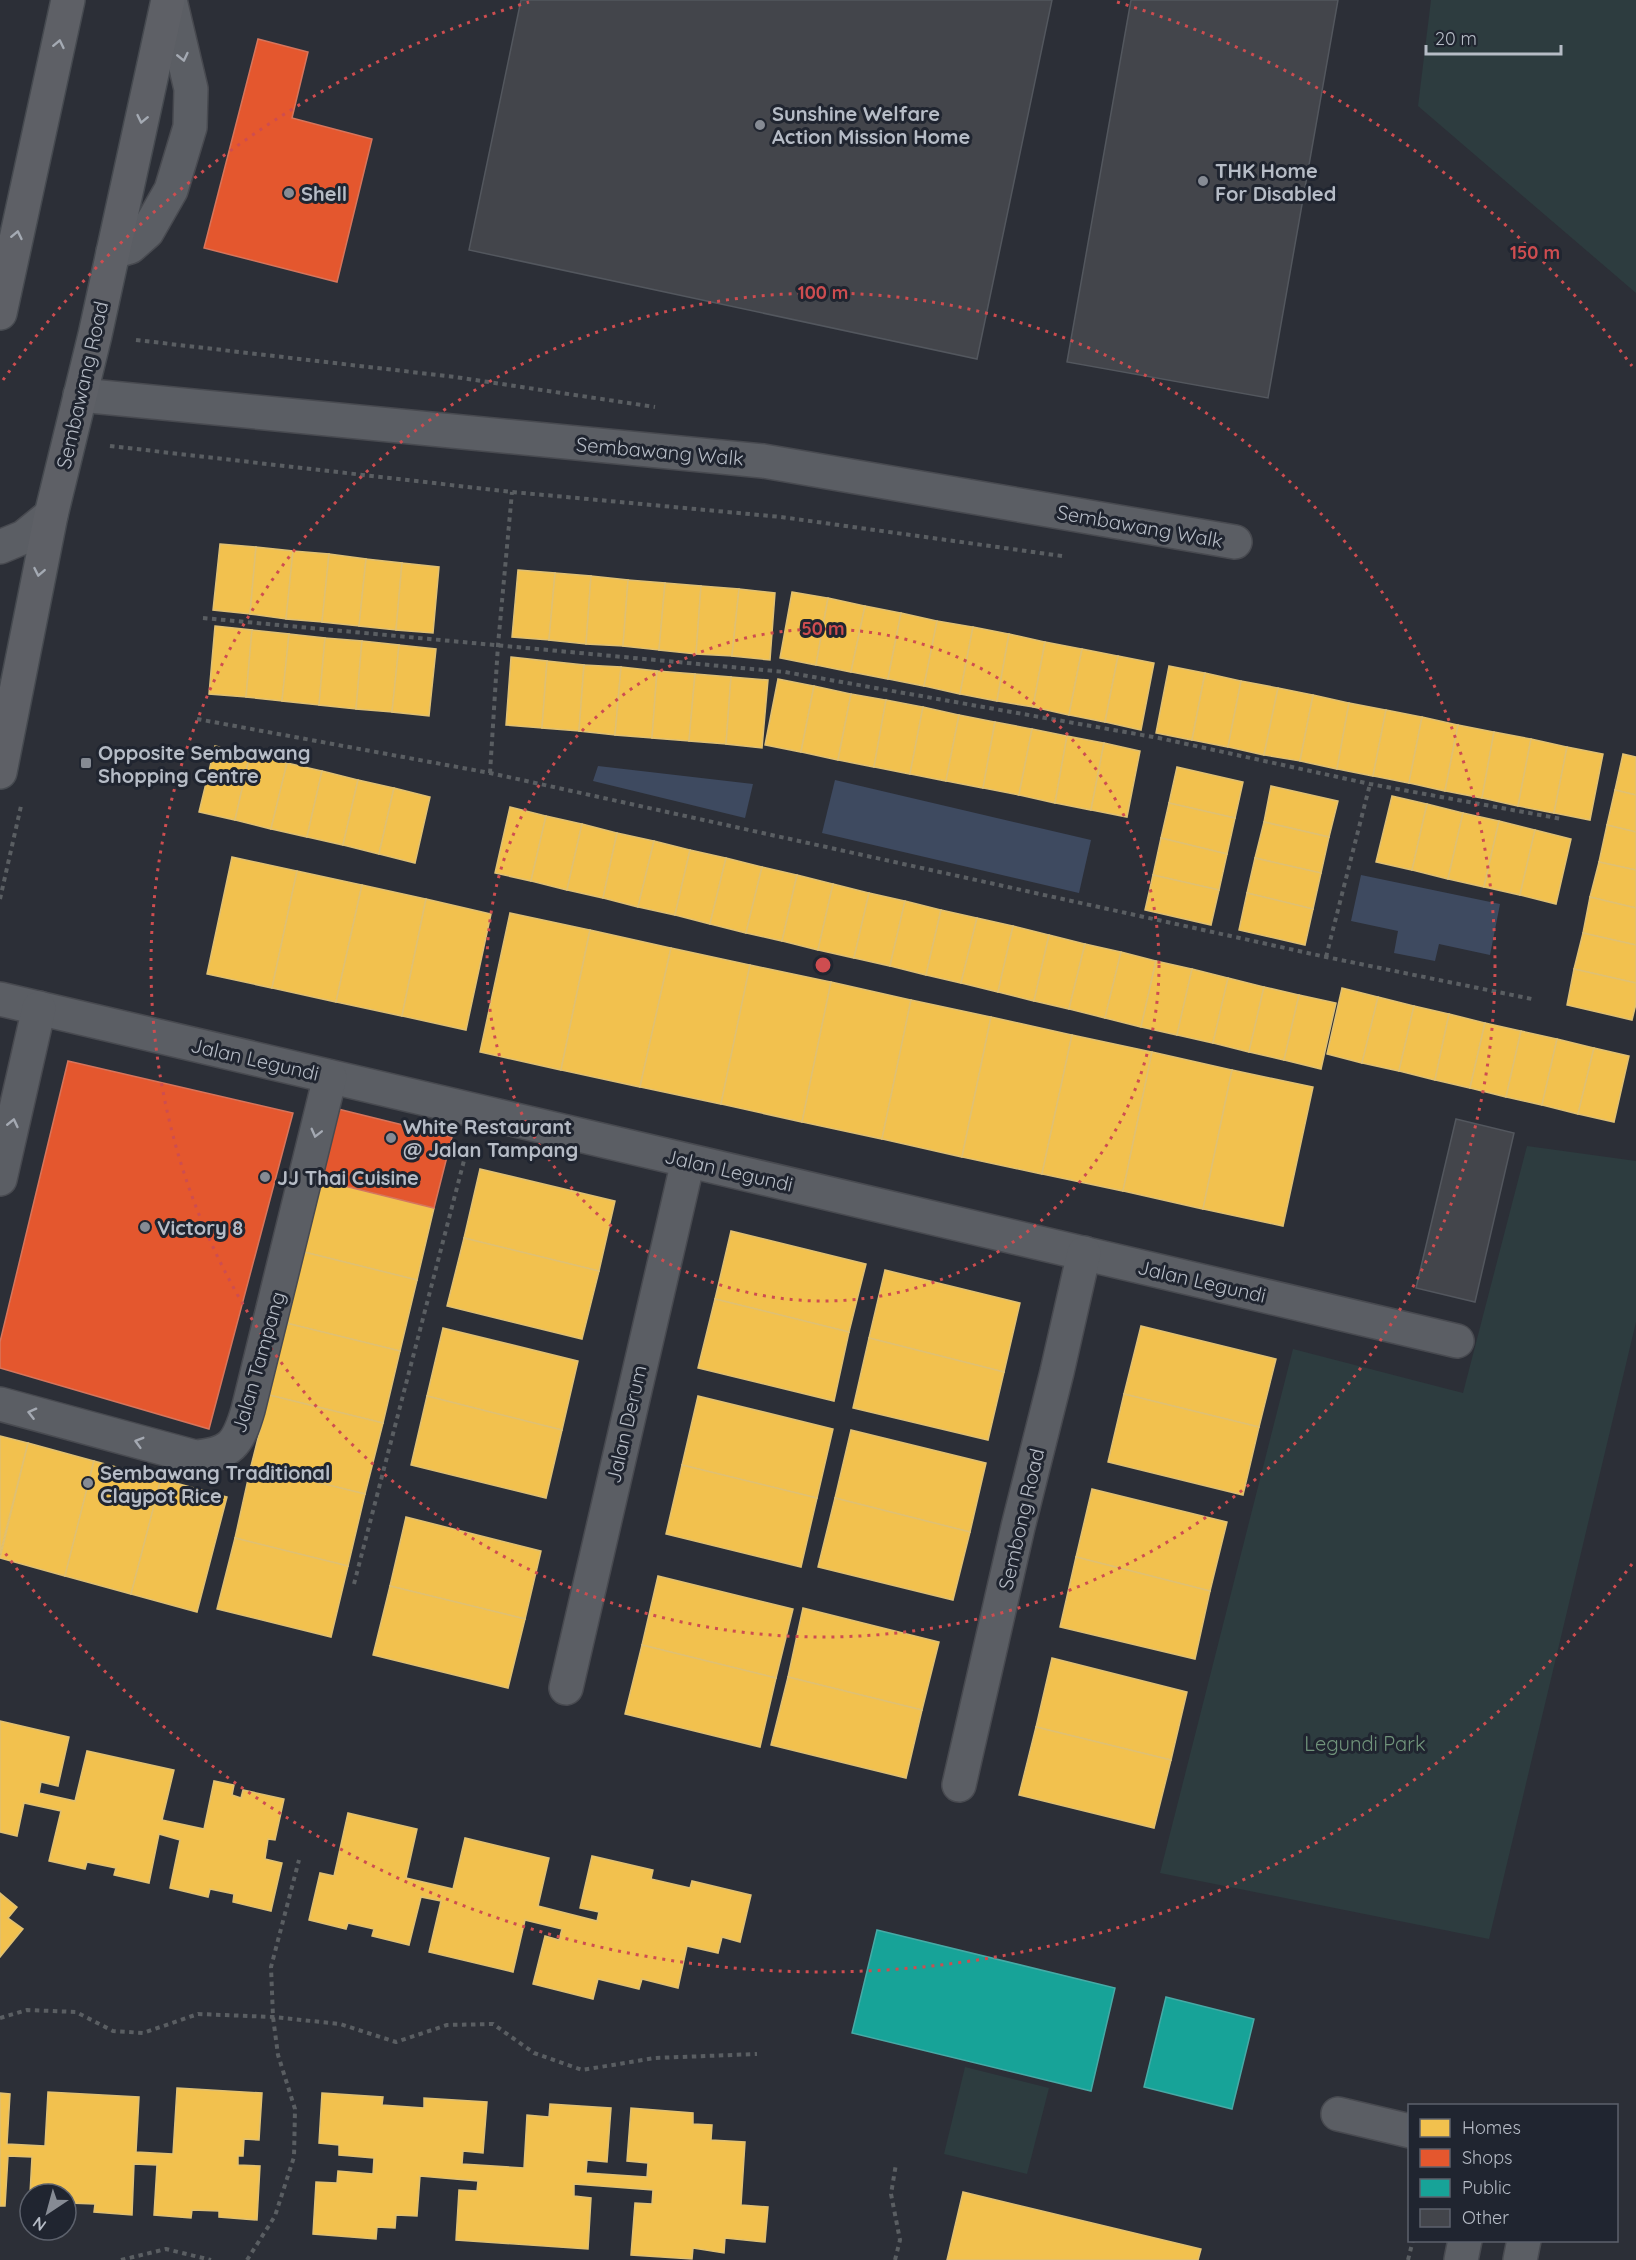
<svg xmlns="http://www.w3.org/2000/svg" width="1636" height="2260" font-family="Quicksand,sans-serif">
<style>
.green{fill:#2d3c3f}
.water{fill:#3e4a60}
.homes{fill:#f2c14e;stroke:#e0c072;stroke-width:1.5}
.shops{fill:#e4572e;stroke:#d6755c;stroke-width:1.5}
.public{fill:#17a398;stroke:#47aaa6;stroke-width:1.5}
.building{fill:#43454b;stroke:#53575e;stroke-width:1.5}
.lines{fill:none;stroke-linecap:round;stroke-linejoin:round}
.minor-casing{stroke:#484a50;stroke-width:36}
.major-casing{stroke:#464a50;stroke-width:36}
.path{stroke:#5a5e62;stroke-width:4;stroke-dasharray:4.5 4.5;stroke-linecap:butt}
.minor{stroke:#5b5e64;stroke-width:33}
.major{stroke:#5e6066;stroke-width:33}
.oneway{stroke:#a4aab3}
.oneway2{stroke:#a4a9b2}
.ring{fill:none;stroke:#ce4d50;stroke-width:3;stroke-dasharray:3 6}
.poi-dot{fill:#868b94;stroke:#202530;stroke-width:2}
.labels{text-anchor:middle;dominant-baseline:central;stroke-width:6;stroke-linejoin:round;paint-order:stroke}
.poi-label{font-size:20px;font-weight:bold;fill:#b6bcc6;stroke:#202530;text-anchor:start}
.street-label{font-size:20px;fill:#b6bcc6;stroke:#202530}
.park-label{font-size:20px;fill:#71947b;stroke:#202530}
.centre{fill:#ce4d50;stroke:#202530;stroke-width:3}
.ring-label{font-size:18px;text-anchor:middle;font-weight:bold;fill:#ce4d50;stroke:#202530;stroke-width:6;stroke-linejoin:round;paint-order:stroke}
</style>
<rect width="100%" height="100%" fill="#2c2f37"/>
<g class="green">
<polygon points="1431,0 1636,0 1636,293 1418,106"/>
<polygon points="1527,1146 1636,1161 1636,1322 1489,1939 1160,1873 1293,1349 1463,1393"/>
<polygon points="965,2067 1049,2088 1027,2174 944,2154"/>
</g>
<g class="water">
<polygon points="598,766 753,784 745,818 593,781"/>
<polygon points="835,780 1091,840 1079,893 822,833"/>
<polygon points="1361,875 1500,904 1490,955 1439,944 1435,961 1394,953 1398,931 1351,921"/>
</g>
<g class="homes">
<polygon points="220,544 256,547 250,614 213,610"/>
<polygon points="256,547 293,551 286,619 250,614"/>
<polygon points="293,551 329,554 322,622 286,619"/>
<polygon points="329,554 366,559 359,626 322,622"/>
<polygon points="366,559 402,563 396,630 359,626"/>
<polygon points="402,563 439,567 433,633 396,630"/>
<polygon points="518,570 555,573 549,640 512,637"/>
<polygon points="555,573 591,576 586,644 549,640"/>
<polygon points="591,576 628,580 623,646 586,644"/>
<polygon points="628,580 665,583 659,650 623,646"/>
<polygon points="665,583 701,586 696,654 659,650"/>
<polygon points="701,586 739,589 732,656 696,654"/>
<polygon points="739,589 775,593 770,660 732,656"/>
<polygon points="792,592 828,598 816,665 780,658"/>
<polygon points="828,598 865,606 851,672 816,665"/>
<polygon points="865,606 901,613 888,679 851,672"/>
<polygon points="901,613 937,621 924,686 888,679"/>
<polygon points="937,621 973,627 960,694 924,686"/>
<polygon points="215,626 252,630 246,697 209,694"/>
<polygon points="973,627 1009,634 997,701 960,694"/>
<polygon points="252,630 289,634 282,701 246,697"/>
<polygon points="289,634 325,638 319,705 282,701"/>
<polygon points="1009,634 1045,642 1033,707 997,701"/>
<polygon points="325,638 362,641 356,709 319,705"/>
<polygon points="362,641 399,645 392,712 356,709"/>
<polygon points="1045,642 1082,649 1069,715 1033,707"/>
<polygon points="399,645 436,649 429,716 392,712"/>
<polygon points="1082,649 1118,656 1105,722 1069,715"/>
<polygon points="1118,656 1154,663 1141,730 1105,722"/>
<polygon points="511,657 547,661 542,728 506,725"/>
<polygon points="547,661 584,665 579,731 542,728"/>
<polygon points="584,665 621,667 615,735 579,731"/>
<polygon points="1169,666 1205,673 1192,740 1156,733"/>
<polygon points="621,667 657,671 652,738 615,735"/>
<polygon points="657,671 695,674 689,741 652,738"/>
<polygon points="1205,673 1241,681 1228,747 1192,740"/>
<polygon points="695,674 731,677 726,744 689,741"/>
<polygon points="731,677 768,680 762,748 726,744"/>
<polygon points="778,679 814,686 801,752 765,745"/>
<polygon points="1241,681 1278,688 1264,755 1228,747"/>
<polygon points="814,686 851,694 838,760 801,752"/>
<polygon points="1278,688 1313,695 1300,761 1264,755"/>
<polygon points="851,694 886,700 874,767 838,760"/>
<polygon points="1313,695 1349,703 1337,769 1300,761"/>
<polygon points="886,700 923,707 910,774 874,767"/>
<polygon points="1349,703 1386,710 1373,776 1337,769"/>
<polygon points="923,707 959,715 946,781 910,774"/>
<polygon points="1386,710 1422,717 1409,783 1373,776"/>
<polygon points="959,715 995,722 983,788 946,781"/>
<polygon points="1422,717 1458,725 1445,791 1409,783"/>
<polygon points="995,722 1032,729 1019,795 983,788"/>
<polygon points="1458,725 1494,732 1482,798 1445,791"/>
<polygon points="1032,729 1067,736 1055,803 1019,795"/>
<polygon points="1494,732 1531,739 1518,806 1482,798"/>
<polygon points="1067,736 1104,743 1091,810 1055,803"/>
<polygon points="1531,739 1567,747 1554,813 1518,806"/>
<polygon points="1104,743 1140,751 1127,817 1091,810"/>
<polygon points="215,746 250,754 235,820 199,812"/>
<polygon points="1567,747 1603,754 1590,820 1554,813"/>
<polygon points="250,754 287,763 271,829 235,820"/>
<polygon points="1623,754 1636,757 1636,795 1615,790"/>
<polygon points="287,763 322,771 307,837 271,829"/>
<polygon points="1177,767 1243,782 1235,818 1169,803"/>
<polygon points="322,771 358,780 343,845 307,837"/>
<polygon points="358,780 394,788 379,854 343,845"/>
<polygon points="1271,786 1338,801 1329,837 1264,822"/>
<polygon points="394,788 430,797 415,863 379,854"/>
<polygon points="1615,790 1636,795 1636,832 1607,825"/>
<polygon points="1392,796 1427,804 1412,870 1376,862"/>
<polygon points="1169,803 1235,818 1227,854 1161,838"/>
<polygon points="1427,804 1463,813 1448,879 1412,870"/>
<polygon points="510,807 546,816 531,881 495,873"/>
<polygon points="1463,813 1499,821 1484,887 1448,879"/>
<polygon points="546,816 582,824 567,890 531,881"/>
<polygon points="1499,821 1535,830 1520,895 1484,887"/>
<polygon points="1264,822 1329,837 1321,873 1255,858"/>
<polygon points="582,824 617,833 603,898 567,890"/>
<polygon points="1607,825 1636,832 1636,870 1599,862"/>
<polygon points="1535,830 1571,839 1556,904 1520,895"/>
<polygon points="617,833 654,841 638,907 603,898"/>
<polygon points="1161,838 1227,854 1219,890 1153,875"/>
<polygon points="654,841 690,850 675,915 638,907"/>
<polygon points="690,850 726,858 710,924 675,915"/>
<polygon points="232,857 297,871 272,988 207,974"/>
<polygon points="726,858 762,867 746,933 710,924"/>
<polygon points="1255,858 1321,873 1313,909 1247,893"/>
<polygon points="1599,862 1636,870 1636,908 1590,897"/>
<polygon points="762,867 797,875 782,941 746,933"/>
<polygon points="297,871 362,885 336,1002 272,988"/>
<polygon points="797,875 833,884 818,950 782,941"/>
<polygon points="1153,875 1219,890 1211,925 1145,910"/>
<polygon points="833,884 869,893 854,958 818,950"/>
<polygon points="362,885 426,899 402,1016 336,1002"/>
<polygon points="869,893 905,901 890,966 854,958"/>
<polygon points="1247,893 1313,909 1305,945 1239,930"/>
<polygon points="1590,897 1636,908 1636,945 1583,933"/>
<polygon points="426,899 491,914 466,1030 402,1016"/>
<polygon points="905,901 941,910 926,975 890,966"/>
<polygon points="941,910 977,918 961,983 926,975"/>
<polygon points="510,913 590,930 561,1070 480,1052"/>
<polygon points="977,918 1013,926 998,992 961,983"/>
<polygon points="1013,926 1049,935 1034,1001 998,992"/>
<polygon points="590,930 671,948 640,1087 561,1070"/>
<polygon points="1583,933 1636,945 1636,983 1574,969"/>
<polygon points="1049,935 1085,944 1069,1009 1034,1001"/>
<polygon points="1085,944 1121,952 1105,1018 1069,1009"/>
<polygon points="671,948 750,965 721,1104 640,1087"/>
<polygon points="1121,952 1156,961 1141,1027 1105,1018"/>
<polygon points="1156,961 1192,969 1177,1035 1141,1027"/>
<polygon points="750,965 831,982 802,1122 721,1104"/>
<polygon points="1192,969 1228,978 1213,1043 1177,1035"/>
<polygon points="1574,969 1636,983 1636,1004 1632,1020 1567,1005"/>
<polygon points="1228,978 1264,987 1249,1052 1213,1043"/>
<polygon points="831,982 911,1000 882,1139 802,1122"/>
<polygon points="1264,987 1299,995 1284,1060 1249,1052"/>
<polygon points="1342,988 1378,997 1362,1063 1327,1054"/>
<polygon points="1299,995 1336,1003 1321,1069 1284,1060"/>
<polygon points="1378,997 1414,1006 1399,1071 1362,1063"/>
<polygon points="911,1000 991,1017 962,1157 882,1139"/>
<polygon points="1414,1006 1449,1014 1435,1080 1399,1071"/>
<polygon points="1449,1014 1485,1023 1470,1088 1435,1080"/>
<polygon points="991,1017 1072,1035 1042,1174 962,1157"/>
<polygon points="1485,1023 1521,1031 1506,1097 1470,1088"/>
<polygon points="1521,1031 1557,1039 1542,1105 1506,1097"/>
<polygon points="1072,1035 1152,1052 1123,1191 1042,1174"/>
<polygon points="1557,1039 1594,1048 1578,1114 1542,1105"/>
<polygon points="1594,1048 1629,1056 1614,1122 1578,1114"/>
<polygon points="1152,1052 1232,1070 1203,1209 1123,1191"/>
<polygon points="1232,1070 1313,1087 1283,1226 1203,1209"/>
<polygon points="480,1169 615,1201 599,1271 464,1238"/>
<polygon points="320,1180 434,1208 417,1280 304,1252"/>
<polygon points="731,1231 866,1264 849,1332 715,1299"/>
<polygon points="464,1238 599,1271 582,1339 447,1306"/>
<polygon points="304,1252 417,1280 400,1351 286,1323"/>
<polygon points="885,1270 1020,1303 1004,1372 869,1338"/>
<polygon points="715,1299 849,1332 834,1401 698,1368"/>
<polygon points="286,1323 400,1351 383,1423 269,1395"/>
<polygon points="1141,1326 1276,1359 1259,1427 1124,1394"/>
<polygon points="443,1328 578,1361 562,1430 427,1396"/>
<polygon points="869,1338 1004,1372 988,1440 853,1408"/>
<polygon points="1124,1394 1259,1427 1243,1495 1108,1462"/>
<polygon points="269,1395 383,1423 365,1494 251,1466"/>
<polygon points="427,1396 562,1430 546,1498 411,1465"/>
<polygon points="698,1396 833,1429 817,1498 682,1465"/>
<polygon points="851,1430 986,1463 970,1532 835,1498"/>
<polygon points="0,1436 28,1443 0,1554"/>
<polygon points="28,1443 94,1461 65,1576 0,1558"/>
<polygon points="94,1461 161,1479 131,1594 65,1576"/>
<polygon points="682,1465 817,1498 801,1567 666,1534"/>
<polygon points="251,1466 365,1494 348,1566 235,1538"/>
<polygon points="161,1479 227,1497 197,1612 131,1594"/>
<polygon points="1092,1489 1227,1522 1210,1591 1076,1557"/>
<polygon points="835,1498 970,1532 953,1600 818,1567"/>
<polygon points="406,1517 541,1551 525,1619 390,1586"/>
<polygon points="235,1538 348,1566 331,1637 217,1609"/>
<polygon points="1076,1557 1210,1591 1195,1659 1060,1627"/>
<polygon points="658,1576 793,1609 776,1678 642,1645"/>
<polygon points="390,1586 525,1619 508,1688 373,1655"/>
<polygon points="803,1608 939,1642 922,1710 788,1677"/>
<polygon points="642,1645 776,1678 760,1747 625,1714"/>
<polygon points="1052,1658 1187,1692 1171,1760 1036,1727"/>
<polygon points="788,1677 922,1710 906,1778 771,1745"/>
<polygon points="0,1721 69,1737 58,1786 41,1782 39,1793 75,1801 87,1751 174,1770 162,1820 204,1829 214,1781 234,1785 232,1795 241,1798 243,1790 284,1799 275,1840 268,1839 265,1859 282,1863 271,1911 233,1902 234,1894 210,1889 208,1897 170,1888 180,1840 159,1834 149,1883 114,1875 116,1868 87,1862 85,1869 49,1861 61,1811 24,1803 17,1836 0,1832"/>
<polygon points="1036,1727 1171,1760 1154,1828 1019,1795"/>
<polygon points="348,1813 417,1829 406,1878 453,1889 465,1838 549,1858 538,1906 597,1921 599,1912 580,1908 592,1856 653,1870 651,1879 690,1888 692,1881 751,1895 740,1942 722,1937 718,1953 687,1946 678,1988 642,1979 639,1989 598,1979 593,1999 533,1984 545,1936 559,1940 562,1929 525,1920 513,1972 429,1952 441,1901 421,1897 409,1945 372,1936 374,1929 348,1923 346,1929 309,1920 320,1873 334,1876"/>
<polygon points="0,1893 17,1907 8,1918 23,1929 0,1957"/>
<polygon points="177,2088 262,2093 259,2140 244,2139 243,2156 238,2156 238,2165 260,2166 257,2220 219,2217 219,2211 192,2210 191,2218 154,2215 157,2165 134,2164 132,2215 94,2212 95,2204 68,2203 66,2210 66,2194 30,2194 32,2157 8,2156 5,2206 0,2206 0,2093 10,2094 7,2144 45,2146 48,2092 139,2097 136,2152 173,2154"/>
<polygon points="322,2093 383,2097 382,2105 424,2108 424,2098 487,2102 483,2153 463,2151 462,2164 524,2168 527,2115 549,2117 550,2104 611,2108 607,2162 587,2160 586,2173 647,2177 648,2163 627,2161 631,2108 693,2113 693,2124 712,2125 711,2140 745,2142 741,2205 768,2207 765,2242 725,2238 724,2253 693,2248 692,2259 631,2255 635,2203 652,2204 653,2190 574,2184 574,2196 591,2198 588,2249 456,2240 459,2190 477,2191 478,2181 420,2176 417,2216 396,2215 395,2228 377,2227 376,2239 313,2234 316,2182 337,2183 338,2171 373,2174 374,2158 339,2155 339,2145 319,2143"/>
<polygon points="963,2192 1201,2249 1198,2260 947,2260"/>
</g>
<g class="shops">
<polygon points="258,39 308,52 292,118 372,139 337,282 204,248"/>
<polygon points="68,1061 293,1113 209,1429 0,1368 0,1342"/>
<polygon points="338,1109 452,1137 434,1208 320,1180"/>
</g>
<g class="public">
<polygon points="877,1930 1115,1988 1091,2091 852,2033"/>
<polygon points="1166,1997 1254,2019 1232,2109 1144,2087"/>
</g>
<g class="building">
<polygon points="521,0 1052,0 977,359 469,250"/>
<polygon points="1131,0 1338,0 1268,398 1067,362"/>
<polygon points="1456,1119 1514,1133 1475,1302 1416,1288"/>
</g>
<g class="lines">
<defs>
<g id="minor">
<polyline points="113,252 130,247 147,232 171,190 190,127 191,89 170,0"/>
<polyline points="80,395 763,461 1235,542"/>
<polyline points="0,547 24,537 51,515"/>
<polyline points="0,999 1457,1341"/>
<polyline points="0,1179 39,1008"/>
<path d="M0,1404L195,1457C231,1454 238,1444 248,1410L330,1077"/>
<polyline points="566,1688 688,1161"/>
<polyline points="959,1785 1018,1527 1057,1372 1084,1253"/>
<polyline points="1338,2114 1410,2131"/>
<polyline points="1461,2260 1465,2240"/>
<polyline points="1520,2260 1524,2240"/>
</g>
<g id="major">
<polyline points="0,313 68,0"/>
<polyline points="0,772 51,515 95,335 168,0"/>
</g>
</defs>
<use href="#minor" class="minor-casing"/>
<use href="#major" class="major-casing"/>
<g class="path">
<polyline points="136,340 455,377 655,407"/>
<polyline points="110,446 512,492 781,517 1062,556"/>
<polyline points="203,618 785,672 1159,738 1370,784 1562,819"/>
<polyline points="197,719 490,773 1326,957 1532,999"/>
<polyline points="490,773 498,645 512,492"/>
<polyline points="0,899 21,806"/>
<polyline points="1326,957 1370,784"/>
<polyline points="354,1584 467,1149"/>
<polyline points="0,2018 27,2010 76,2012 113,2031 143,2033 198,2014 273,2017 340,2024 396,2042 447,2025 493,2024 534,2053 582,2070 655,2058 757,2054"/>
<polyline points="121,2260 166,2249 211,2260"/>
<polyline points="247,2260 275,2216 294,2157 295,2109 278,2055 273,2017 271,1967 299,1860"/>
<polyline points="895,2260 900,2240 891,2194 896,2164"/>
<polyline points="1408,2260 1413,2240"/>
</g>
<use href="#minor" class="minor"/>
<use href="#major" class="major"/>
</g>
<defs><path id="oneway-chevron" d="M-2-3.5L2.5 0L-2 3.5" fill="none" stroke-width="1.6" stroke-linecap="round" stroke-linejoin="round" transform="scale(1.5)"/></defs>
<g class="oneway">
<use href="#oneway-chevron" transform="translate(59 44) rotate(-78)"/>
<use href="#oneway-chevron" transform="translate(142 119) rotate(102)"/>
<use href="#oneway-chevron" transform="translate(17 235) rotate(-78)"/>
<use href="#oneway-chevron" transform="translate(39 572) rotate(101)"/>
</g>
<g class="oneway2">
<use href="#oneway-chevron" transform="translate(183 57) rotate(77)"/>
<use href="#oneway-chevron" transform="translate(13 1123) rotate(-77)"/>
<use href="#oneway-chevron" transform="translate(316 1133) rotate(104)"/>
<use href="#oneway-chevron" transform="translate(32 1413) rotate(-166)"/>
<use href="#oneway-chevron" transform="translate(139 1442) rotate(-164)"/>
</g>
<g class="ring">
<circle cx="823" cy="965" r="336"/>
<circle cx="823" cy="965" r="672"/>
<path d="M1632 1564A1007 1007 0 0 1 3 1550M3 380A1007 1007 0 0 1 529 2M1117 2A1007 1007 0 0 1 1632 366"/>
</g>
<g class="poi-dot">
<circle cx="760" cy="125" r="6"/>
<circle cx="1203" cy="181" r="6"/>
<circle cx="289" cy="193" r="6"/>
<rect x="80" y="757" width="12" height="12" rx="3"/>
<circle cx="391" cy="1138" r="6"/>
<circle cx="265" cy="1177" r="6"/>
<circle cx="145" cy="1227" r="6"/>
<circle cx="88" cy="1483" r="6"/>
</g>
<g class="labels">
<g class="poi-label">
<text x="772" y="113">Sunshine Welfare<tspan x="772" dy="23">Action Mission Home</tspan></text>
<text x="1215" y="170">THK Home<tspan x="1215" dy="23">For Disabled</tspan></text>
<text x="301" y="193">Shell</text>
<text x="98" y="752">Opposite Sembawang<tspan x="98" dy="23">Shopping Centre</tspan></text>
<text x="403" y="1126">White Restaurant<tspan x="403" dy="23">@ Jalan Tampang</tspan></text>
<text x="277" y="1177">JJ Thai Cuisine</text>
<text x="157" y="1227">Victory 8</text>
<text x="100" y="1472">Sembawang Traditional<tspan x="100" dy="23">Claypot Rice</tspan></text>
</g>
<g class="street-label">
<text transform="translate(82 385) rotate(-77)">Sembawang Road</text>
<text transform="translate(660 451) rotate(5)">Sembawang Walk</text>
<text transform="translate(1140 526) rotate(10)">Sembawang Walk</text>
<text transform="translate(255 1059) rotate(13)">Jalan Legundi</text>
<text transform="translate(729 1170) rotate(13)">Jalan Legundi</text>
<text transform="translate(1202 1281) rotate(13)">Jalan Legundi</text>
<text transform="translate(258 1362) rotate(-74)">Jalan Tampang</text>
<text transform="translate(626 1424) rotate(-77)">Jalan Derum</text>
<text transform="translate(1021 1519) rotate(-77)">Sembong Road</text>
</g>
<g class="park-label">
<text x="1365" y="1743">Legundi Park</text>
</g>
</g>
<circle cx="823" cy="965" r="9" class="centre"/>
<g class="ring-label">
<text x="1535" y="259">150 m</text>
<text x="823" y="299">100 m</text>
<text x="823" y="635">50 m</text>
</g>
<rect x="1408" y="2104" width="210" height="138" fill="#202530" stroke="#5c616c" stroke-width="1.5"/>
<rect x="1420" y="2119" width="30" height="18" fill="#f2c14e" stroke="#5c616c" stroke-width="1.5"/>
<text x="1462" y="2134" font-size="18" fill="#b6bcc6">Homes</text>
<rect x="1420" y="2149" width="30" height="18" fill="#e4572e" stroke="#5c616c" stroke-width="1.5"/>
<text x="1462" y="2164" font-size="18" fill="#b6bcc6">Shops</text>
<rect x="1420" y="2179" width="30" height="18" fill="#17a398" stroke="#5c616c" stroke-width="1.5"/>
<text x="1462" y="2194" font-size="18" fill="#b6bcc6">Public</text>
<rect x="1420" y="2209" width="30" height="18" fill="#43454b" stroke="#5c616c" stroke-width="1.5"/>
<text x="1462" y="2224" font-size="18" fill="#b6bcc6">Other</text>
<g transform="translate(48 2212) rotate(216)"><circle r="28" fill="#202530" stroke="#5c616c" stroke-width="1.5"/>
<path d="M0-4.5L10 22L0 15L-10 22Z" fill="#868b94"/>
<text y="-9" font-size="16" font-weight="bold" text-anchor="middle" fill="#b6bcc6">N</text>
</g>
<path d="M1426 45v9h135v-9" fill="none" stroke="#b6bcc6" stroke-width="3"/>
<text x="1435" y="45" font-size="18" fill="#b6bcc6" stroke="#202530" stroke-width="4.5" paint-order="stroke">20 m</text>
</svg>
